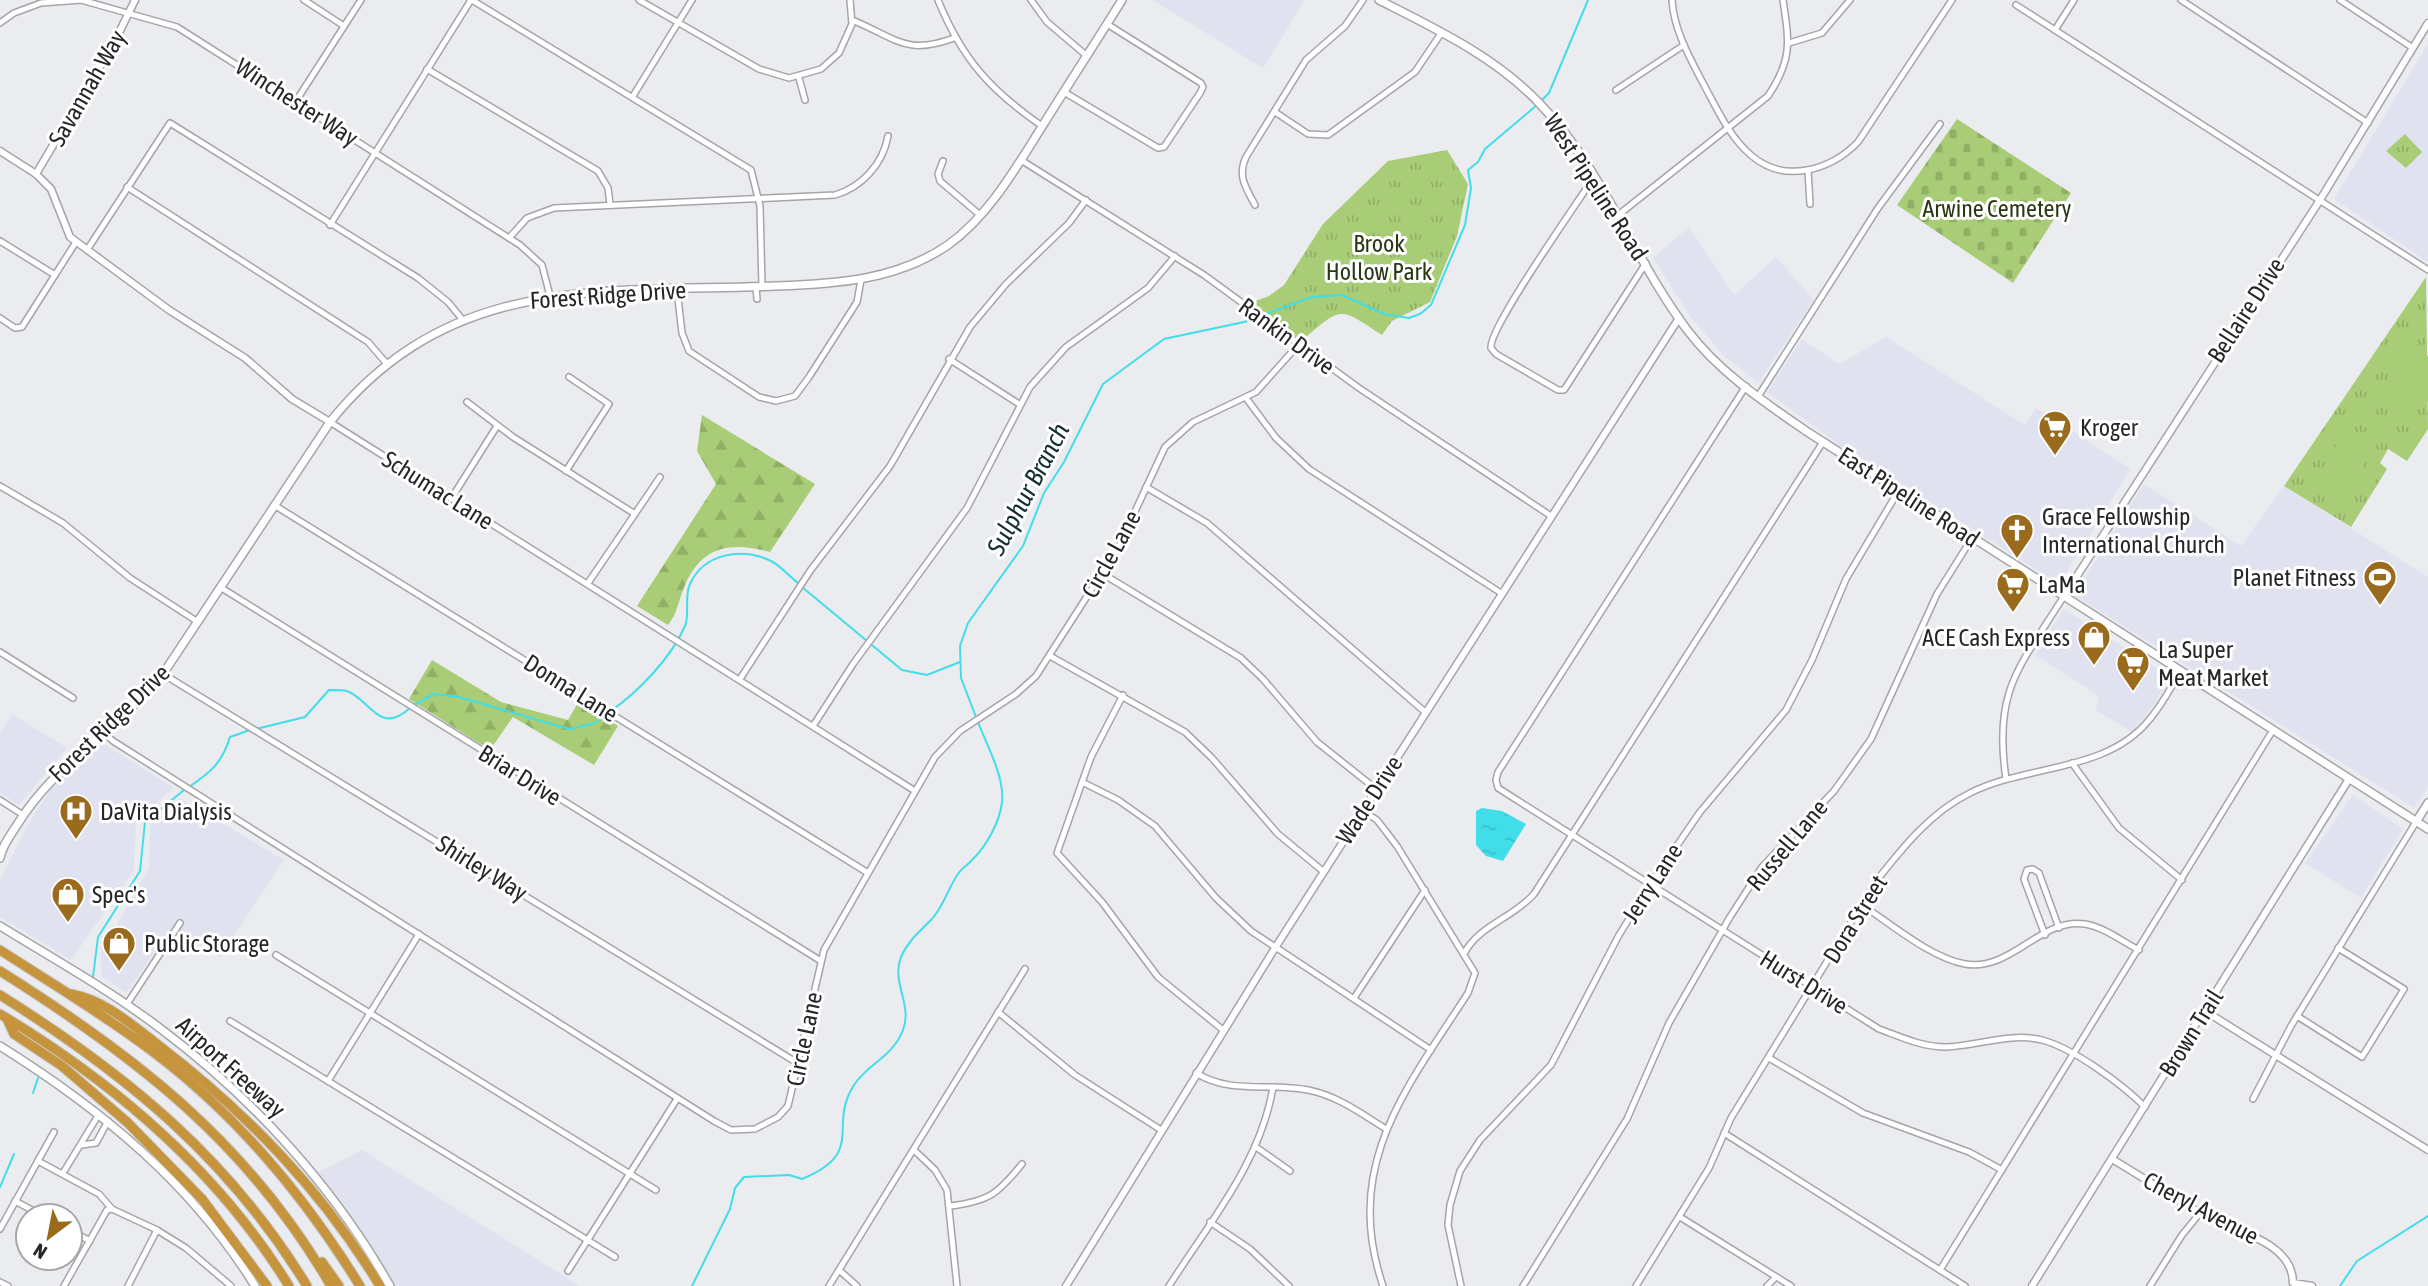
<svg xmlns="http://www.w3.org/2000/svg" width="2428" height="1286" font-family="'Asap Condensed',sans-serif">
<style>
.built{fill:#e0e3ef}
.grass{fill:url(#grass-tufts)}
.forest{fill:url(#forest-firs)}
.cemetery{fill:url(#cemetery-stones)}
.pitch{fill:#a8cd76}
.water{fill:url(#water-ripples)}
.lines{fill:none;stroke-linecap:round;stroke-linejoin:round}
.stream{stroke:#41dde8;stroke-width:2}
.minor-casing{stroke:#a4a5a9;stroke-width:8}
.tertiary-casing{stroke:#a4a5a9;stroke-width:9}
.secondary-casing{stroke:#a4a5a9;stroke-width:10}
.motorway-casing{stroke:#c7c7c7;stroke-width:11}
.minor{stroke:#fff;stroke-width:5}
.tertiary{stroke:#fff;stroke-width:6}
.secondary{stroke:#fff;stroke-width:7}
.motorway{stroke:#c6943d;stroke-width:9}
.labels{text-anchor:middle;dominant-baseline:central;stroke-width:6;stroke-linejoin:round;paint-order:stroke}
.street-label{font-size:24px;fill:#262628;stroke:#fff}
.park-label{font-size:24px;fill:#293812;stroke:#fff}
.poi-label{font-size:24px;fill:#262628;stroke:#fff;text-anchor:start}
.water-label{font-size:26px;font-style:italic;fill:#152e30;stroke:#fff}
</style>
<defs>
<pattern id="grass-tufts" width="24" height="20" patternUnits="userSpaceOnUse" patternTransform="scale(1.75)"><rect width="24" height="20" fill="#a8cd76"/><path d="M3 7l-1-3M5 7V3M7 7l1-3M15 17l-1-3M17 17v-4M19 17l1-3" fill="none" stroke="#90b066"/></pattern>
<pattern id="forest-firs" width="22" height="20" patternUnits="userSpaceOnUse" patternTransform="scale(1.75)"><rect width="22" height="20" fill="#a8cd76"/><path d="M5 1l3.5 6h-7zM16 11l3.5 6h-7z" fill="#90b066"/></pattern>
<pattern id="cemetery-stones" width="16" height="16" patternUnits="userSpaceOnUse" patternTransform="scale(1.75)"><rect width="16" height="16" fill="#a8cd76"/><path d="M2 7V4a2 2 0 0 1 4 0v3zM10 15v-3a2 2 0 0 1 4 0v3z" fill="#90b066"/></pattern>
<pattern id="water-ripples" width="26" height="14" patternUnits="userSpaceOnUse" patternTransform="scale(1.75)"><rect width="26" height="14" fill="#41dde8"/><path d="M2 4q2-2 4 0t4 0M15 11q2-2 4 0t4 0" fill="none" stroke="#39bec7"/></pattern>
</defs>
<rect width="100%" height="100%" fill="#ebecf0"/>
<g class="built">
<polygon points="1152,0 1305,0 1263,68"/>
<polygon points="2428,44 2428,262 2334,199"/>
<polygon points="1689,227 1734,295 1776,257 1814,300 1758,383 1723,355 1690,316 1653,258"/>
<polygon points="1886,337 2025,425 2036,408 2131,469 2059,584 1841,446 1767,392 1802,339 1839,364"/>
<polygon points="2144,484 2241,546 2284,486 2428,577 2428,787 2414,808 2074,595"/>
<polygon points="2064,609 2171,677 2151,709 2132,732 2096,710 2099,696 2035,655"/>
<polygon points="12,714 67,748 19,805 0,793 0,733"/>
<polygon points="101,742 174,788 136,819 134,870 71,960 0,917 0,880 30,821 51,789 78,760"/>
<polygon points="2353,795 2403,829 2361,898 2305,863"/>
<polygon points="180,798 284,860 220,957 172,927 126,993 102,977 100,954 149,868 150,824"/>
<polygon points="362,1150 580,1286 395,1286 318,1172"/>
</g>
<g class="grass">
<polygon points="2405,134 2422,152 2406,168 2386,151"/>
<path d="M1447,150L1468,184L1457,236L1430,302L1392,321L1382,335C1337,305 1342,307 1301,341L1250,303L1269,296L1284,285L1323,224L1388,161Z"/>
<polygon points="2426,277 2428,429 2407,461 2388,449 2380,463 2387,469 2351,527 2284,486"/>
</g>
<g class="forest">
<path d="M702,415L815,484L770,552C729,541 700,546 683,590C678,603 677,614 668,625L637,606L716,484L697,451Z"/>
<polygon points="432,660 501,702 568,720 579,701 618,726 594,765 513,717 490,750 409,699"/>
</g>
<polygon class="cemetery" points="1957,119 2071,193 2013,283 1897,205"/>
<g class="pitch">
<polygon points="2395,354 2428,356 2428,402 2393,400"/>
<polygon points="2342,430 2372,442 2349,500 2319,488"/>
</g>
<polygon class="water" points="1482,808 1502,811 1526,824 1503,861 1486,856 1476,845 1476,811"/>
<g class="lines">
<g class="stream">
<polyline points="1541,101 1549,93 1588,0"/>
<polyline points="802,587 902,670 927,675 960,662"/>
<polyline points="414,705 434,694 459,697 569,729 595,723 607,714"/>
<path d="M611,711C639,691 671,658 685,626C690,614 684,596 690,584C704,553 741,548 769,560C779,564 789,576 798,583"/>
<polyline points="976,717 961,678 960,646 968,623 1023,546 1044,493 1064,462 1103,384 1164,339 1244,322 1312,297 1342,295 1384,314 1409,318 1420,314 1431,305 1465,225 1471,188 1468,170 1478,162 1485,149 1537,105"/>
<path d="M256,729L305,717L329,690C335,690 342,690 347,691C371,700 379,736 410,708"/>
<path d="M189,787C211,772 222,763 230,737L250,730"/>
<polyline points="93,977 98,937 140,871 145,822 184,790"/>
<polyline points="33,1093 38,1078"/>
<polyline points="0,1187 14,1154"/>
<path d="M692,1286L730,1209L735,1188L744,1177L789,1175L802,1179C867,1152 827,1127 854,1085C868,1063 892,1058 903,1030C913,1005 891,983 901,957C908,941 919,932 931,920C943,908 948,888 958,874C962,868 968,865 973,859C987,845 999,823 1002,803C1005,777 987,746 978,722"/>
<polyline points="2340,1286 2357,1261 2428,1216"/>
</g>
<defs>
<g id="minor">
<polyline points="304,0 344,26"/>
<polyline points="472,0 751,170 760,206 762,287"/>
<polyline points="639,0 759,69 789,78 821,69 839,53 852,24 850,0"/>
<path d="M938,0C962,59 990,90 1042,126"/>
<polyline points="1031,0 1047,22 1087,56"/>
<path d="M1672,0C1674,31 1690,58 1704,85C1717,109 1730,138 1752,156C1785,184 1831,170 1858,142L1952,0"/>
<polyline points="2181,0 2368,123"/>
<polyline points="2340,0 2413,48"/>
<polyline points="2016,5 2428,270"/>
<path d="M852,20C896,38 906,56 954,38"/>
<polyline points="0,23 14,13 41,3 81,0 177,27 520,245 542,265 550,296"/>
<polyline points="2055,30 2074,0"/>
<polyline points="1789,43 1822,33 1850,0"/>
<polyline points="427,69 598,171 608,188 610,204"/>
<polyline points="799,78 805,100"/>
<polyline points="1616,90 1684,45"/>
<polyline points="1064,92 1158,148 1164,147 1200,93 1203,87 1201,83 1107,24"/>
<polyline points="633,96 692,0"/>
<polyline points="296,101 361,0"/>
<polyline points="1275,112 1308,134 1328,135 1415,72 1442,32"/>
<polyline points="1021,160 1204,275 1359,388 1551,516"/>
<polyline points="943,161 938,174 940,181 980,215"/>
<polyline points="1808,170 1810,204"/>
<path d="M1594,177C1578,202 1488,329 1491,348L1496,354L1558,390H1564L1646,263"/>
<polyline points="127,187 368,342 388,365"/>
<path d="M1255,205C1246,188 1237,176 1246,157L1306,60L1345,26L1363,0"/>
<path d="M1617,216L1768,96C1793,59 1789,41 1783,0"/>
<polyline points="330,225 471,0"/>
<path d="M509,238L527,218L554,208L835,195C862,187 883,164 888,136"/>
<polyline points="0,241 55,275 22,327 15,328 0,318"/>
<polyline points="87,250 170,123 418,278 448,302 462,319"/>
<polyline points="55,275 76,242"/>
<polyline points="756,287 757,299"/>
<polyline points="677,290 682,333 689,351 759,397 776,401 795,396 809,377 857,302 861,280"/>
<polyline points="949,359 1019,404"/>
<path d="M1746,386L1498,772L1496,780L1498,788L1879,1029C1901,1037 1922,1047 1946,1047C1977,1046 2011,1032 2042,1040C2073,1048 2122,1084 2145,1107"/>
<polyline points="1759,395 1878,208 1940,124"/>
<polyline points="1246,398 1276,438 1309,469 1501,593"/>
<polyline points="467,402 513,437 635,514"/>
<polyline points="330,422 915,791"/>
<polyline points="566,471 609,404 569,377"/>
<polyline points="0,486 63,523 130,578 198,622"/>
<polyline points="1146,487 1207,523 1425,712"/>
<polyline points="451,499 497,426"/>
<polyline points="274,505 868,873"/>
<polyline points="1103,574 1241,658 1263,679 1317,742 1376,789"/>
<polyline points="588,583 660,477"/>
<polyline points="220,587 821,961"/>
<polyline points="0,652 73,698"/>
<polyline points="1050,656 1185,732 1212,758 1278,834 1324,872"/>
<polyline points="163,674 799,1064"/>
<polyline points="740,679 810,571 890,466 970,327 1006,284 1069,223 1086,200"/>
<polyline points="1123,695 1091,757 1057,853 1102,902 1158,977 1223,1030"/>
<polyline points="813,726 853,664 967,508 1030,387 1066,347 1148,288 1175,256"/>
<polyline points="102,731 113,741 714,1121 731,1130 755,1129 778,1117 788,1106 824,950 935,757 960,731 1016,694 1036,676 1118,548 1165,447 1193,422 1256,392 1299,344"/>
<polyline points="2072,763 2119,828 2182,880"/>
<path d="M2006,779C1993,690 2019,668 2064,596"/>
<polyline points="1082,782 1118,800 1155,826 1216,898 1251,931 1431,1050"/>
<polyline points="0,800 23,815"/>
<path d="M1363,811L1377,820L1397,846L1475,973L1468,993C1406,1089 1342,1165 1383,1286"/>
<path d="M1862,905C1891,924 1931,958 1965,964C2011,972 2041,917 2085,924C2104,927 2123,942 2139,950"/>
<polyline points="2045,935 2024,879 2027,870 2033,869 2039,873 2059,928"/>
<path d="M1465,952C1479,926 1514,917 1534,894L1823,442"/>
<polyline points="276,955 656,1190"/>
<polyline points="1354,998 1425,890"/>
<polyline points="127,1004 180,923"/>
<polyline points="998,1012 1075,1075 1161,1130"/>
<polyline points="2297,1016 2362,1057 2404,989 2338,948"/>
<polyline points="230,1021 615,1257"/>
<polyline points="1769,1058 1863,1113 1969,1152 2002,1170"/>
<path d="M1196,1073C1232,1095 1268,1082 1308,1090C1336,1095 1362,1114 1386,1129"/>
<polyline points="328,1081 419,934"/>
<polyline points="2253,1099 2291,1026 2416,822"/>
<polyline points="1724,1133 1965,1286"/>
<polyline points="82,1145 96,1143 108,1121"/>
<polyline points="1256,1147 1290,1171"/>
<polyline points="914,1150 935,1170 947,1190 957,1286"/>
<polyline points="38,1161 99,1194 112,1209 157,1230 186,1248 231,1286"/>
<polyline points="63,1173 99,1114"/>
<polyline points="15,1201 43,1216"/>
<path d="M951,1206C989,1201 998,1194 1022,1164"/>
<polyline points="1680,1217 1791,1286"/>
<polyline points="1210,1222 1250,1249 1289,1286"/>
<polyline points="0,1229 54,1132"/>
<polyline points="70,1230 90,1241"/>
<polyline points="839,1270 857,1286"/>
<polyline points="1940,1270 2273,730"/>
<polyline points="568,1271 677,1099"/>
<polyline points="0,1282 8,1286"/>
<polyline points="64,1286 107,1210 112,1209"/>
<polyline points="128,1286 157,1230"/>
<polyline points="829,1286 1025,969"/>
<path d="M1169,1286C1209,1223 1261,1162 1273,1087"/>
<polyline points="1461,1286 1448,1225 1450,1205 1460,1171 1480,1140 1551,1065 1619,935 1650,885 1700,812 1786,710 1812,660 1846,579 1899,490"/>
<polyline points="1523,1286 1627,1119 1669,1023 1730,917 1762,867 1834,791 1871,739 1937,594 1972,538"/>
<path d="M1636,1286L1709,1168L1731,1118L1877,880C1904,846 1931,812 1970,793C2027,764 2106,773 2149,720C2162,705 2171,687 2181,671"/>
<polyline points="1767,1286 1776,1277"/>
<polyline points="2150,1286 2182,1235 2200,1213"/>
</g>
<g id="tertiary">
<polyline points="0,151 36,174 51,189 70,237 169,310 245,358 292,399 330,422"/>
<polyline points="36,174 116,39 135,0"/>
<polyline points="2064,596 2320,200 2428,23"/>
<polyline points="2205,1011 2428,1150"/>
<path d="M2112,1159C2142,1177 2170,1195 2200,1213C2229,1230 2293,1240 2293,1283L2312,1286"/>
<polyline points="1066,1286 1275,948 1679,318"/>
<polyline points="2032,1286 2349,779"/>
</g>
<g id="secondary">
<path d="M1379,0C1436,29 1496,57 1540,104C1603,169 1634,260 1688,331C1719,372 1764,402 1806,431L2428,829"/>
<polyline points="2416,822 2428,803"/>
<path d="M0,858C2,846 10,836 17,825C55,763 118,729 163,674L330,422C450,272 605,293 776,286C837,284 897,280 948,245C989,216 1017,166 1043,125C1069,83 1096,42 1122,0"/>
<path d="M0,926C54,959 111,991 161,1029C253,1098 333,1186 390,1286"/>
<path d="M0,1046C101,1109 192,1184 255,1286"/>
</g>
<g id="motorway">
<path d="M0,950C51,983 103,1014 152,1051C236,1114 305,1197 360,1286"/>
<path d="M0,971C137,1057 249,1144 331,1286"/>
<path d="M71,994C104,1000 131,1024 157,1044C247,1113 321,1189 380,1286"/>
<path d="M0,995C126,1074 229,1158 307,1286"/>
<path d="M0,1014C115,1083 218,1171 289,1286"/>
<polyline points="7,1019 14,1034 62,1066 127,1122 202,1199 267,1286"/>
<polyline points="322,1262 339,1286"/>
</g>
</defs>
<use href="#minor" class="minor-casing"/>
<use href="#tertiary" class="tertiary-casing"/>
<use href="#secondary" class="secondary-casing"/>
<use href="#motorway" class="motorway-casing"/>
<use href="#minor" class="minor"/>
<use href="#tertiary" class="tertiary"/>
<use href="#secondary" class="secondary"/>
<use href="#motorway" class="motorway"/>
</g>
<defs>
<symbol id="supermarket-pin" viewBox="-11 -11 22 30"><path d="M0 17L-7.5 6A9.5 9.5 0 1 1 7.5 6Z" fill="#9b6b1d" stroke="#fff"/><path d="M-6-5.5h2.5l.6 2H6L4.5 2H-2.5L-4.4-4H-6ZM-1.5 3.2a1.3 1.3 0 1 0 .1 0ZM3 3.2a1.3 1.3 0 1 0 .1 0Z" fill="#fff"/></symbol>
<symbol id="church-pin" viewBox="-11 -11 22 30"><path d="M0 17L-7.5 6A9.5 9.5 0 1 1 7.5 6Z" fill="#9b6b1d" stroke="#fff"/><path d="M-1.2-6h2.4v3.5h3.3v2.4h-3.3V6h-2.4V-.1h-3.3v-2.4h3.3Z" fill="#fff"/></symbol>
<symbol id="stadium-pin" viewBox="-11 -11 22 30"><path d="M0 17L-7.5 6A9.5 9.5 0 1 1 7.5 6Z" fill="#9b6b1d" stroke="#fff"/><path d="M0-5a6.5 5 0 1 0 0 10a6.5 5 0 1 0 0-10ZM-3.5-1.8h7v3.6h-7Z" fill="#fff"/></symbol>
<symbol id="shop-pin" viewBox="-11 -11 22 30"><path d="M0 17L-7.5 6A9.5 9.5 0 1 1 7.5 6Z" fill="#9b6b1d" stroke="#fff"/><path d="M-5-2.5h2.3a2.7 3.5 0 0 1 5.4 0H5L5.5 6h-11ZM-1.5-2.5h3a1.5 2.3 0 0 0-3 0Z" fill="#fff"/></symbol>
<symbol id="hospital-pin" viewBox="-11 -11 22 30"><path d="M0 17L-7.5 6A9.5 9.5 0 1 1 7.5 6Z" fill="#9b6b1d" stroke="#fff"/><path d="M-5-5h3v3.5h4V-5h3V5h-3V1.5h-4V5h-3Z" fill="#fff"/></symbol>
</defs>
<g fill-rule="evenodd">
<use href="#supermarket-pin" x="2036" y="408" width="38" height="52"/>
<use href="#church-pin" x="1998" y="511" width="38" height="52"/>
<use href="#stadium-pin" x="2361" y="558" width="38" height="52"/>
<use href="#supermarket-pin" x="1994" y="565" width="38" height="52"/>
<use href="#shop-pin" x="2075" y="618" width="38" height="52"/>
<use href="#supermarket-pin" x="2114" y="644" width="38" height="52"/>
<use href="#hospital-pin" x="57" y="792" width="38" height="52"/>
<use href="#shop-pin" x="49" y="875" width="38" height="52"/>
<use href="#shop-pin" x="100" y="924" width="38" height="52"/>
</g>
<g class="labels">
<g class="street-label">
<text transform="translate(87 88) rotate(-60)">Savannah Way</text>
<text transform="translate(297 102) rotate(33)">Winchester Way</text>
<text transform="translate(1596 187) rotate(57)">West Pipeline Road</text>
<text transform="translate(608 295) rotate(-4)">Forest Ridge Drive</text>
<text transform="translate(2246 310) rotate(-57)">Bellaire Drive</text>
<text transform="translate(1287 336) rotate(36)">Rankin Drive</text>
<text transform="translate(438 490) rotate(32)">Schumac Lane</text>
<text transform="translate(1909 497) rotate(33)">East Pipeline Road</text>
<text transform="translate(1111 554) rotate(-61)">Circle Lane</text>
<text transform="translate(571 688) rotate(32)">Donna Lane</text>
<text transform="translate(109 723) rotate(-44)">Forest Ridge Drive</text>
<text transform="translate(520 775) rotate(32)">Briar Drive</text>
<text transform="translate(1369 800) rotate(-57)">Wade Drive</text>
<text transform="translate(1787 845) rotate(-50)">Russell Lane</text>
<text transform="translate(482 868) rotate(32)">Shirley Way</text>
<text transform="translate(1652 883) rotate(-57)">Jerry Lane</text>
<text transform="translate(1855 919) rotate(-58)">Dora Street</text>
<text transform="translate(1804 982) rotate(32)">Hurst Drive</text>
<text transform="translate(2191 1033) rotate(-58)">Brown Trail</text>
<text transform="translate(804 1039) rotate(-78)">Circle Lane</text>
<text transform="translate(231 1067) rotate(42)">Airport Freeway</text>
<text transform="translate(2201 1208) rotate(28)">Cheryl Avenue</text>
</g>
<g class="park-label">
<text x="1997" y="208">Arwine Cemetery</text>
<text x="1379" y="243">Brook<tspan x="1379" dy="28">Hollow Park</tspan></text>
</g>
<g class="poi-label">
<text x="2080" y="427">Kroger</text>
<text x="2042" y="516">Grace Fellowship<tspan x="2042" dy="28">International Church</tspan></text>
<text x="2356" y="577" text-anchor="end">Planet Fitness</text>
<text x="2038" y="584">LaMa</text>
<text x="2070" y="637" text-anchor="end">ACE Cash Express</text>
<text x="2158" y="649">La Super<tspan x="2158" dy="28">Meat Market</tspan></text>
<text x="100" y="811">DaVita Dialysis</text>
<text x="92" y="894">Spec's</text>
<text x="144" y="943">Public Storage</text>
</g>
<g class="water-label">
<text transform="translate(1028 489) rotate(-62)">Sulphur Branch</text>
</g>
</g>
<g transform="translate(49 1237) rotate(212)"><circle r="33" fill="#ffffff" stroke="#a8a8a9" stroke-width="2"/>
<path d="M0-5L12 26L0 18L-12 26Z" fill="#9b6b1d"/>
<text y="-10" font-size="19" font-weight="bold" text-anchor="middle" fill="#262628">N</text>
</g>
</svg>
